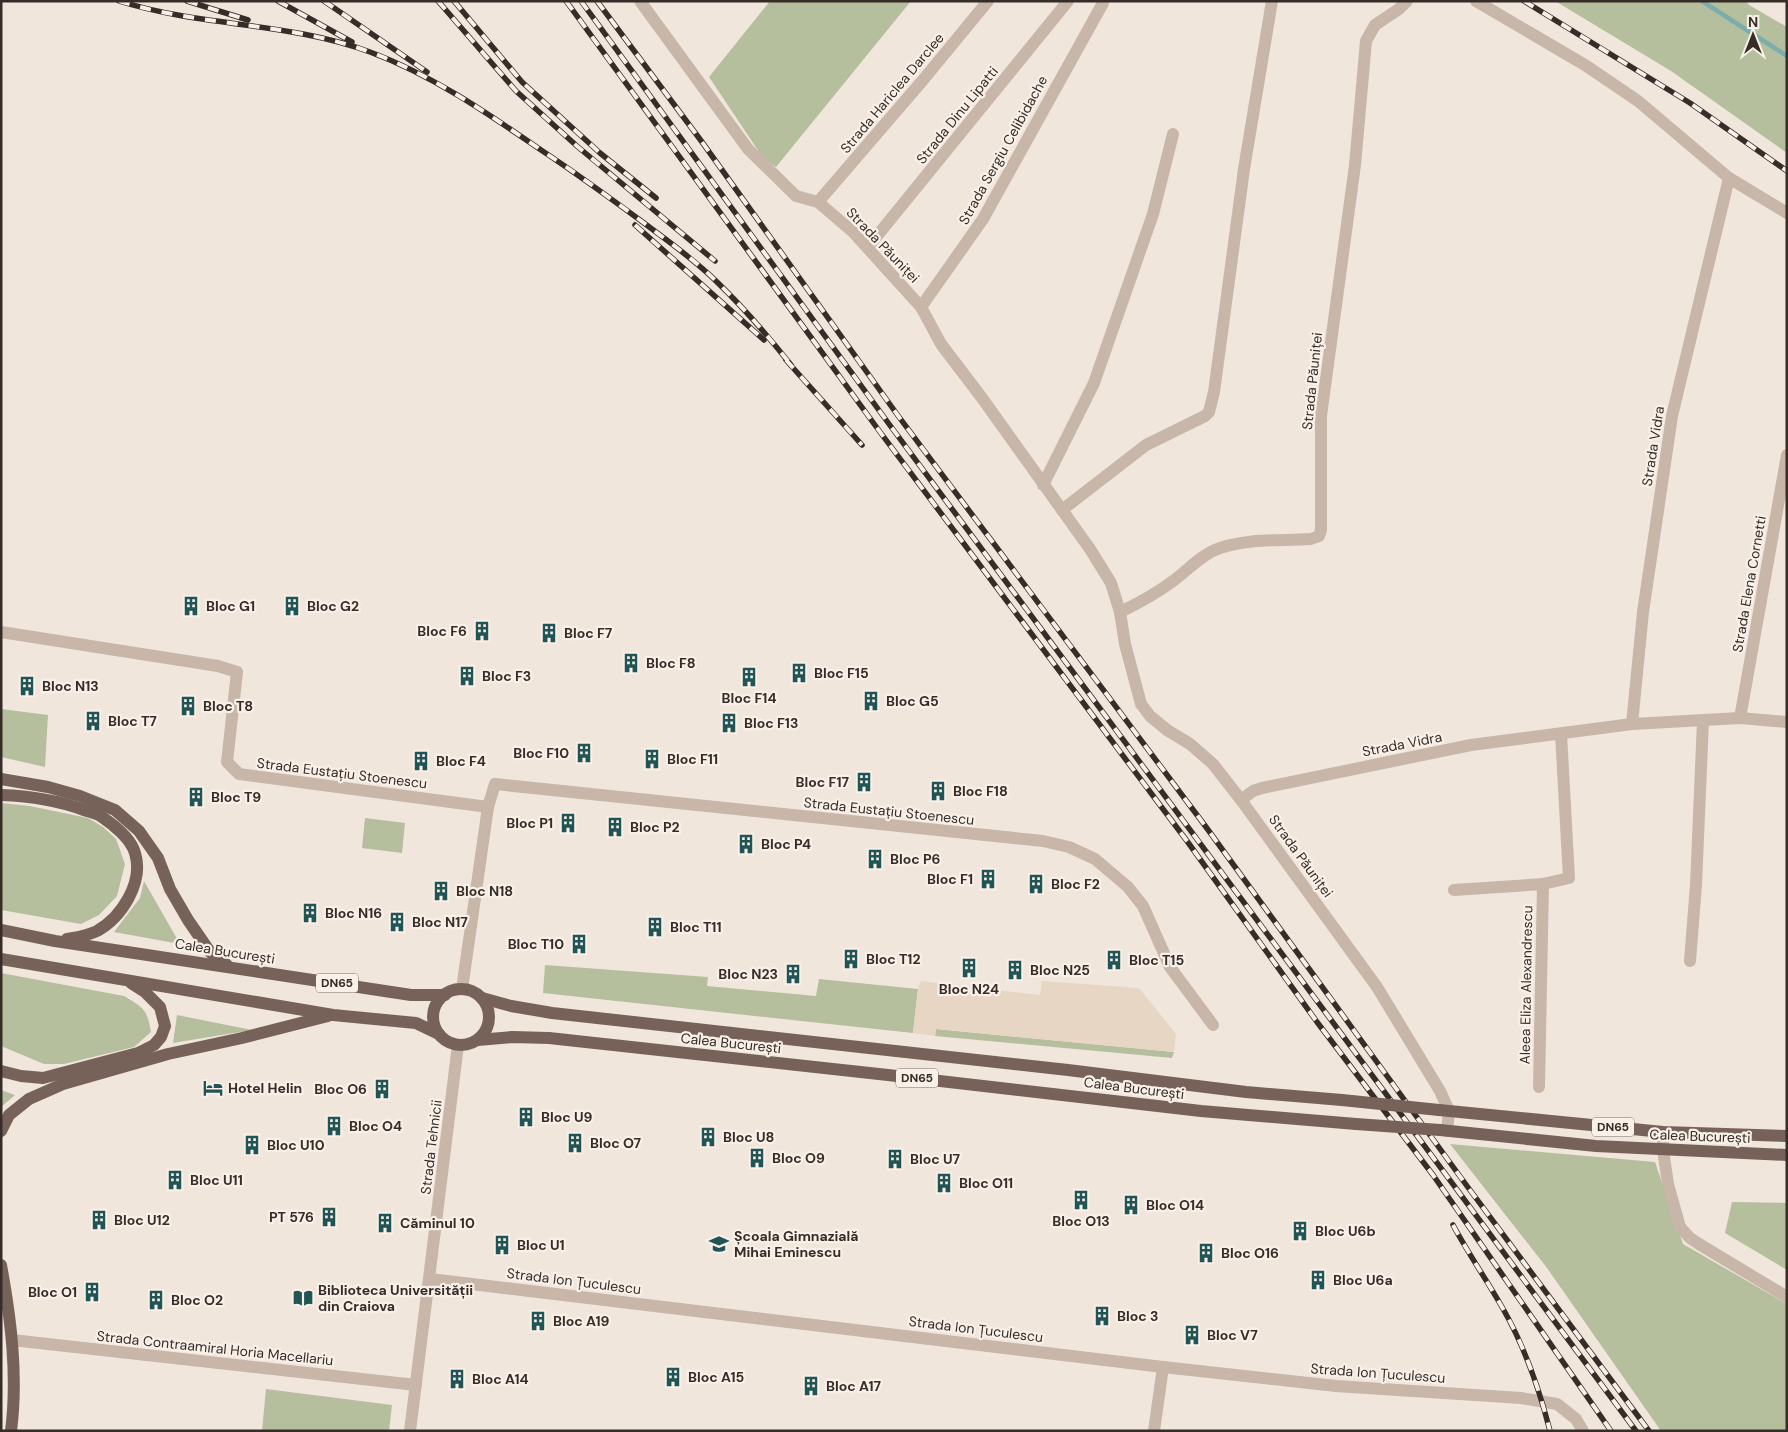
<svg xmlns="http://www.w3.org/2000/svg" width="1788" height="1432" font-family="'DM Sans',sans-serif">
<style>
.green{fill:#b5bf9d}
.plaza{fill:#e8d6c4}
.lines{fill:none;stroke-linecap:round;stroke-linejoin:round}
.stream{stroke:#7cadac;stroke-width:4.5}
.street{stroke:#c8b6a9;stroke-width:12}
.primary{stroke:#77625a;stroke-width:12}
.rail-casing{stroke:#362c28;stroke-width:5.5}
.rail{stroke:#f9f0e8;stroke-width:4;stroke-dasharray:11;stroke-linecap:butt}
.primary-bridge{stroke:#77625a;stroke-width:12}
.labels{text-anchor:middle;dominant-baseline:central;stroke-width:4.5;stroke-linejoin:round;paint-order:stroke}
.shield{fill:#f9f0e8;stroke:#706762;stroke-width:1}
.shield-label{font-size:12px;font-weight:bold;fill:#362c28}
.street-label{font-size:14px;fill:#362c28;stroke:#f9f0e8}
.poi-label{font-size:14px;font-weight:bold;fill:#362c28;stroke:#f9f0e8;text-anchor:start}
</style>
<rect width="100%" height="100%" fill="#f1e6dc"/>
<g class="green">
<polygon points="770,1 911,1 776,167 763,158 709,77"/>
<polygon points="1555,1 1746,1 1749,5 1787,27 1787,153 1671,71"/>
<polygon points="1,709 48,715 45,767 1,757"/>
<polygon points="1,803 30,806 88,818 103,827 116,839 125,864 117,896 99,915 81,924 1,910"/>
<polygon points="365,818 405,823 402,853 362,848"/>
<polygon points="144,881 180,944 114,932 140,898"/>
<polygon points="545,965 708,977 707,986 816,996 819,979 918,989 913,1033 543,993"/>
<path d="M1,973L124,996C144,1008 147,1009 151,1032L134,1047L64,1064H44L1,1046Z"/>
<polygon points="177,1015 252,1030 173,1043"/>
<polygon points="936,1029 1174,1052 1172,1058 935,1036"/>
<polygon points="1,1090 15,1095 1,1107"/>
<polygon points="1450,1144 1655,1162 1683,1244 1787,1304 1787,1431 1661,1431 1547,1268"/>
<polygon points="1732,1202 1787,1203 1787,1270 1725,1233"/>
<polygon points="266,1389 392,1405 389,1431 262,1431"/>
</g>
<polygon class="plaza" points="921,981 1040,995 1042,981 1139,988 1176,1034 1174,1052 936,1029 935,1036 913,1033 918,989"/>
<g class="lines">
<polyline class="stream" points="1702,1 1787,56"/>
<g class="street">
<polyline points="640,1 748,149 796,196 818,202 853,232 921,307 941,344 982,398 1090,549 1111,583 1120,612 1125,644 1141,704 1150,716 1167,730 1190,744 1213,764 1241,800 1377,987 1440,1091 1449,1111 1447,1131"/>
<polyline points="1476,1 1585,65 1638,101 1729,178 1787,213"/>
<polyline points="818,202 923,80 988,1"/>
<polyline points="868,247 1068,1"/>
<polyline points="921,307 983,219 1103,3"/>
<polyline points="1043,485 1094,383 1153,214 1173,134"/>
<polyline points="1062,510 1146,445 1205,416 1209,412 1214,392 1244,169 1272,1"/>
<path d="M1120,612C1139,603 1157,593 1173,581C1188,570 1202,554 1220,548C1249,538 1281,541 1311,539L1319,536L1321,530V416L1355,165L1366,41L1375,25L1399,9L1407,1"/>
<polyline points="1,632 218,666 237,672 227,762 239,774 488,807"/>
<polyline points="1740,718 1787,455"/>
<polyline points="1632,724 1643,612 1672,416 1729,178"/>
<polyline points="1241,800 1253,791 1262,788 1471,745 1632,724 1740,718 1787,722"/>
<polyline points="1454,890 1543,884 1569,878 1561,734"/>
<polyline points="1690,961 1696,885 1703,721"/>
<polyline points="462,989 488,807 495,784 1043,841 1069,847 1095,859 1128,887 1143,906 1170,967 1213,1025"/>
<polyline points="1539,1087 1543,884"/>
<polyline points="1663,1132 1663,1150 1668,1184 1680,1227 1690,1238 1699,1244 1787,1297"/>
<polyline points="430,1279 1163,1367 1336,1386 1521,1398 1557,1404 1576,1419 1583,1431"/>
<polyline points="12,1340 416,1385"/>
<polyline points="410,1431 458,1045"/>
<polyline points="1154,1431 1163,1367"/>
</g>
<g class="primary">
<polyline points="1,779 48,787 80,796 115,810 139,831 158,858 170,889 188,920 210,952 227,965"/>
<path d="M1,795C30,796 57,800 84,810C90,812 97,813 102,817C114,825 131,839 135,853C144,882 122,917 97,931C87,936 78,937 67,939"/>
<polyline points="1,930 55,941 411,995 445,995"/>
<polyline points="1,959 333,1015 416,1023 439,1034"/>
<circle cx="461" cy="1017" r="28"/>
<polyline points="482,998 511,1006 552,1013 1068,1070 1246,1092 1342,1100"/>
<polyline points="478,1040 512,1037 549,1038 888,1075 1201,1111 1356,1124"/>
<polyline points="1,1071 21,1076 43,1078 138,1053 154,1045 161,1037 165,1026 160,1007 145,992 131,983"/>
<polyline points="1439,1110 1663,1132 1787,1136"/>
<polyline points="1440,1130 1596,1146 1787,1155"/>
<polyline points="1,1131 9,1115 29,1099 63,1084 168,1054 242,1038 328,1016"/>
<path d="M1,1265C11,1319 18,1376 11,1431"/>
</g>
<defs>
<g id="rail">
<path d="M119,1C201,27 289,22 370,52C432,75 487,113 541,150C576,173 610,198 644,223C669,242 695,260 717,282C744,308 768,336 791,365"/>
<polyline points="187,1 248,20"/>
<polyline points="278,1 352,42"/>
<polyline points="324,1 427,72"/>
<polyline points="438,1 516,91 578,147 715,261"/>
<polyline points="454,1 522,82 600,153 656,198"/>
<polyline points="566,1 880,432 1187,841 1317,1022 1433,1175 1611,1431"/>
<polyline points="581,1 889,424 1636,1431"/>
<polyline points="597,1 702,142 899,417 1206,827 1467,1186 1649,1431"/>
<polyline points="1524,1 1690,103 1787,171"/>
<polyline points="635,225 764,340"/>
<polyline points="786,360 862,445"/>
<path d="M1453,1225C1468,1253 1486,1279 1502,1307C1524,1345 1539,1388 1550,1431"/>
</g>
</defs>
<use href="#rail" class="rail-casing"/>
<use href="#rail" class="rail"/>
<g class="primary-bridge">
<polyline points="1342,1100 1439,1110"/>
<polyline points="1356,1124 1440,1130"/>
</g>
</g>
<defs>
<symbol id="building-bare" viewBox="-9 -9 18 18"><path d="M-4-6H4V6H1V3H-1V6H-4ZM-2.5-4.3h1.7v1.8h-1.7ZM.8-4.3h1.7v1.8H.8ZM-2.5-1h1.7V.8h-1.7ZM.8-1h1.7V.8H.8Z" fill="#205455" stroke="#f9f0e8" stroke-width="2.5" paint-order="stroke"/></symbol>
<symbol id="hotel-bare" viewBox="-9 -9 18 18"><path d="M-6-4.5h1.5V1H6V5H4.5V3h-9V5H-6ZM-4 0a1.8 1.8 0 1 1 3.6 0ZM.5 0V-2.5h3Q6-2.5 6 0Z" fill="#205455" stroke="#f9f0e8" stroke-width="2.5" paint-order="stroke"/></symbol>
<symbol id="school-bare" viewBox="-9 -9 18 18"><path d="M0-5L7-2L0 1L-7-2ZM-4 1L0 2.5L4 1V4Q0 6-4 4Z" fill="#205455" stroke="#f9f0e8" stroke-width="2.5" paint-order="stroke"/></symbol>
<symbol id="library-bare" viewBox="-9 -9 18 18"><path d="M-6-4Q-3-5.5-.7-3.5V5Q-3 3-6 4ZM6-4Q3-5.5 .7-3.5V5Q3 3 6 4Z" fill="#205455" stroke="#f9f0e8" stroke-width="2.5" paint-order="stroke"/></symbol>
</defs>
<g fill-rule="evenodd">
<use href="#building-bare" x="177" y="592" width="28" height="28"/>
<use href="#building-bare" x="278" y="592" width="28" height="28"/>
<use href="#building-bare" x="468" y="617" width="28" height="28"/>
<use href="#building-bare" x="535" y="619" width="28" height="28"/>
<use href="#building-bare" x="617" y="649" width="28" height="28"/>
<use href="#building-bare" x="785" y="659" width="28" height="28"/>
<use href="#building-bare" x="453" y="662" width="28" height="28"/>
<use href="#building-bare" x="735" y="663" width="28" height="28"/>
<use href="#building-bare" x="13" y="672" width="28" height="28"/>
<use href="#building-bare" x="857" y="687" width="28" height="28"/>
<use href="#building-bare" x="174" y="692" width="28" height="28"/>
<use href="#building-bare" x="79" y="707" width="28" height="28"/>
<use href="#building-bare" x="715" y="709" width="28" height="28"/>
<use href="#building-bare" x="570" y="739" width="28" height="28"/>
<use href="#building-bare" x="638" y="745" width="28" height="28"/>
<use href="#building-bare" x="407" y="747" width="28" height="28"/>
<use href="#building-bare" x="850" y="768" width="28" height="28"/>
<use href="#building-bare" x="924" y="777" width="28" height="28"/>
<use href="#building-bare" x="182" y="783" width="28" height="28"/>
<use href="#building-bare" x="554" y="809" width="28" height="28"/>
<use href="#building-bare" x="601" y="813" width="28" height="28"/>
<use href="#building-bare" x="732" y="830" width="28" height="28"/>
<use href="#building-bare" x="861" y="845" width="28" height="28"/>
<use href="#building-bare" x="974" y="865" width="28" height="28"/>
<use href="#building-bare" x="1022" y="870" width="28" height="28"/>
<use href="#building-bare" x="427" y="877" width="28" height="28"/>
<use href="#building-bare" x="296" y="899" width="28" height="28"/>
<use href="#building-bare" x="383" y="908" width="28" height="28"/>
<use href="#building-bare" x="641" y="913" width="28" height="28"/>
<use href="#building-bare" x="565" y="930" width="28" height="28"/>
<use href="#building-bare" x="837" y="945" width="28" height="28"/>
<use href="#building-bare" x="1100" y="946" width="28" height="28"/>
<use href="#building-bare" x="955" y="954" width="28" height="28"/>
<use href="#building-bare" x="1001" y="956" width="28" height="28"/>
<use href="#building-bare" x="779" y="960" width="28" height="28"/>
<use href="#hotel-bare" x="199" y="1074" width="28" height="28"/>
<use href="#building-bare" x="368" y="1075" width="28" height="28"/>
<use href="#building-bare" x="512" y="1103" width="28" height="28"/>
<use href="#building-bare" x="320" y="1112" width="28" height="28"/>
<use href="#building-bare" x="694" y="1123" width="28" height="28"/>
<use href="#building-bare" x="561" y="1129" width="28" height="28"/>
<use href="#building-bare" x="238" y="1131" width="28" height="28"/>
<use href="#building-bare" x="743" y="1144" width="28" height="28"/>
<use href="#building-bare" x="881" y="1145" width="28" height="28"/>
<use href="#building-bare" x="161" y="1166" width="28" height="28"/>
<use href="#building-bare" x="930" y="1169" width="28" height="28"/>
<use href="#building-bare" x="1067" y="1186" width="28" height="28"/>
<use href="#building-bare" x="1117" y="1191" width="28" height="28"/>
<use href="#building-bare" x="315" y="1203" width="28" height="28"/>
<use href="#building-bare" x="85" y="1206" width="28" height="28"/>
<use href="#building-bare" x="371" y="1209" width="28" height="28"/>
<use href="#building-bare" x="1286" y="1217" width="28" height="28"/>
<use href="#school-bare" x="705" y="1230" width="28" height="28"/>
<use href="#building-bare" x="488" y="1231" width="28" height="28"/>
<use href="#building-bare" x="1192" y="1239" width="28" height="28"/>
<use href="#building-bare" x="1304" y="1266" width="28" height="28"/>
<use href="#building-bare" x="78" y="1278" width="28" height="28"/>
<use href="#library-bare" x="289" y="1284" width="28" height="28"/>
<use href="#building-bare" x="142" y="1286" width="28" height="28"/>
<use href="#building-bare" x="1088" y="1302" width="28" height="28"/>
<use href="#building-bare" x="524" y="1307" width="28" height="28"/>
<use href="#building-bare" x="1178" y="1321" width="28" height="28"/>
<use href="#building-bare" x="659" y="1363" width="28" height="28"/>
<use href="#building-bare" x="443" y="1365" width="28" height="28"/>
<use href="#building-bare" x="797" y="1372" width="28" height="28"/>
</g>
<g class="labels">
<g class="shield">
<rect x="316" y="973.5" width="42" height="19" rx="4"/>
<rect x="896" y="1068.5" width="42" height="19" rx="4"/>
<rect x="1592" y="1117.5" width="42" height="19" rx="4"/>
</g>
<g class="shield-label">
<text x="337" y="983">DN65</text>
<text x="917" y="1078">DN65</text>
<text x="1613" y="1127">DN65</text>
</g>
<g class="street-label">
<text transform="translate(892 93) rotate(-50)">Strada Hariclea Darclee</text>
<text transform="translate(957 115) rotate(-51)">Strada Dinu Lipatti</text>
<text transform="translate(1003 150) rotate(-61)">Strada Sergiu Celibidache</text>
<text transform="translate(883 245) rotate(46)">Strada Păuniței</text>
<text transform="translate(1312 381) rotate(-84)">Strada Păuniței</text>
<text transform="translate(1653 446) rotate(-81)">Strada Vidra</text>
<text transform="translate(1749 584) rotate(-80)">Strada Elena Cornetti</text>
<text transform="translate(1402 744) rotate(-11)">Strada Vidra</text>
<text transform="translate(342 773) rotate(7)">Strada Eustațiu Stoenescu</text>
<text transform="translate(889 811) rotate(6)">Strada Eustațiu Stoenescu</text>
<text transform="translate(1301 856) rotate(54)">Strada Păuniței</text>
<text transform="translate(225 951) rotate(9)">Calea București</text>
<text transform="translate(1526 985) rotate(-89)">Aleea Eliza Alexandrescu</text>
<text transform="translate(731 1043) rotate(6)">Calea București</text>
<text transform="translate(1134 1088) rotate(7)">Calea București</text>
<text transform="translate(1700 1136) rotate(2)">Calea București</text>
<text transform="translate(431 1147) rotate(-83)">Strada Tehnicii</text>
<text transform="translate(574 1281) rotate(7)">Strada Ion Țuculescu</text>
<text transform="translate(976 1329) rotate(7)">Strada Ion Țuculescu</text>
<text transform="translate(215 1348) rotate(6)">Strada Contraamiral Horia Macellariu</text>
<text transform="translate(1378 1373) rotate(4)">Strada Ion Țuculescu</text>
</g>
<g class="poi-label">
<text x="206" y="606">Bloc G1</text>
<text x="307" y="606">Bloc G2</text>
<text x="467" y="631" text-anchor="end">Bloc F6</text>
<text x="564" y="633">Bloc F7</text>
<text x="646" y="663">Bloc F8</text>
<text x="814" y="673">Bloc F15</text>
<text x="482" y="676">Bloc F3</text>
<text x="42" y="686">Bloc N13</text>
<text x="749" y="698" text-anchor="middle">Bloc F14</text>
<text x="886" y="701">Bloc G5</text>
<text x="203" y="706">Bloc T8</text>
<text x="108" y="721">Bloc T7</text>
<text x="744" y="723">Bloc F13</text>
<text x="569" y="753" text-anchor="end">Bloc F10</text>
<text x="667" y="759">Bloc F11</text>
<text x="436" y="761">Bloc F4</text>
<text x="849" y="782" text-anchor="end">Bloc F17</text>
<text x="953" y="791">Bloc F18</text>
<text x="211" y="797">Bloc T9</text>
<text x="553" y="823" text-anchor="end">Bloc P1</text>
<text x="630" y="827">Bloc P2</text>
<text x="761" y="844">Bloc P4</text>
<text x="890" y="859">Bloc P6</text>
<text x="973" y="879" text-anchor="end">Bloc F1</text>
<text x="1051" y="884">Bloc F2</text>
<text x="456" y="891">Bloc N18</text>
<text x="325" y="913">Bloc N16</text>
<text x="412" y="922">Bloc N17</text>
<text x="670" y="927">Bloc T11</text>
<text x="564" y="944" text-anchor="end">Bloc T10</text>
<text x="866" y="959">Bloc T12</text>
<text x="1129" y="960">Bloc T15</text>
<text x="1030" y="970">Bloc N25</text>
<text x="778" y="974" text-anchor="end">Bloc N23</text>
<text x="969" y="989" text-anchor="middle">Bloc N24</text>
<text x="228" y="1088">Hotel Helin</text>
<text x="367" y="1089" text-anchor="end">Bloc O6</text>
<text x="541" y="1117">Bloc U9</text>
<text x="349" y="1126">Bloc O4</text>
<text x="723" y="1137">Bloc U8</text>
<text x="590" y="1143">Bloc O7</text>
<text x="267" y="1145">Bloc U10</text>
<text x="772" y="1158">Bloc O9</text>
<text x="910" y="1159">Bloc U7</text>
<text x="190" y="1180">Bloc U11</text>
<text x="959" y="1183">Bloc O11</text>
<text x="1146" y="1205">Bloc O14</text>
<text x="314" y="1217" text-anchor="end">PT 576</text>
<text x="114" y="1220">Bloc U12</text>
<text x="1081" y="1221" text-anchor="middle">Bloc O13</text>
<text x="400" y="1223">Căminul 10</text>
<text x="1315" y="1231">Bloc U6b</text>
<text x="734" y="1236">Școala Gimnazială<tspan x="734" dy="16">Mihai Eminescu</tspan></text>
<text x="517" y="1245">Bloc U1</text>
<text x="1221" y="1253">Bloc O16</text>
<text x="1333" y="1280">Bloc U6a</text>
<text x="318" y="1290">Biblioteca Universității<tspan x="318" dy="16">din Craiova</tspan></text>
<text x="77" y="1292" text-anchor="end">Bloc O1</text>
<text x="171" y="1300">Bloc O2</text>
<text x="1117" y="1316">Bloc 3</text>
<text x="553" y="1321">Bloc A19</text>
<text x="1207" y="1335">Bloc V7</text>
<text x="688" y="1377">Bloc A15</text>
<text x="472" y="1379">Bloc A14</text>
<text x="826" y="1386">Bloc A17</text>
</g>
</g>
<rect width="1788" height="1432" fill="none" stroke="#362c28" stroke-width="5"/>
<g transform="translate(1753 35)" stroke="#f9f0e8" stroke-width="4" paint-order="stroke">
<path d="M0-4L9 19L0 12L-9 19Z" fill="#362c28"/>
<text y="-8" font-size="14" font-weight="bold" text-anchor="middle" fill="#362c28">N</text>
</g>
</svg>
